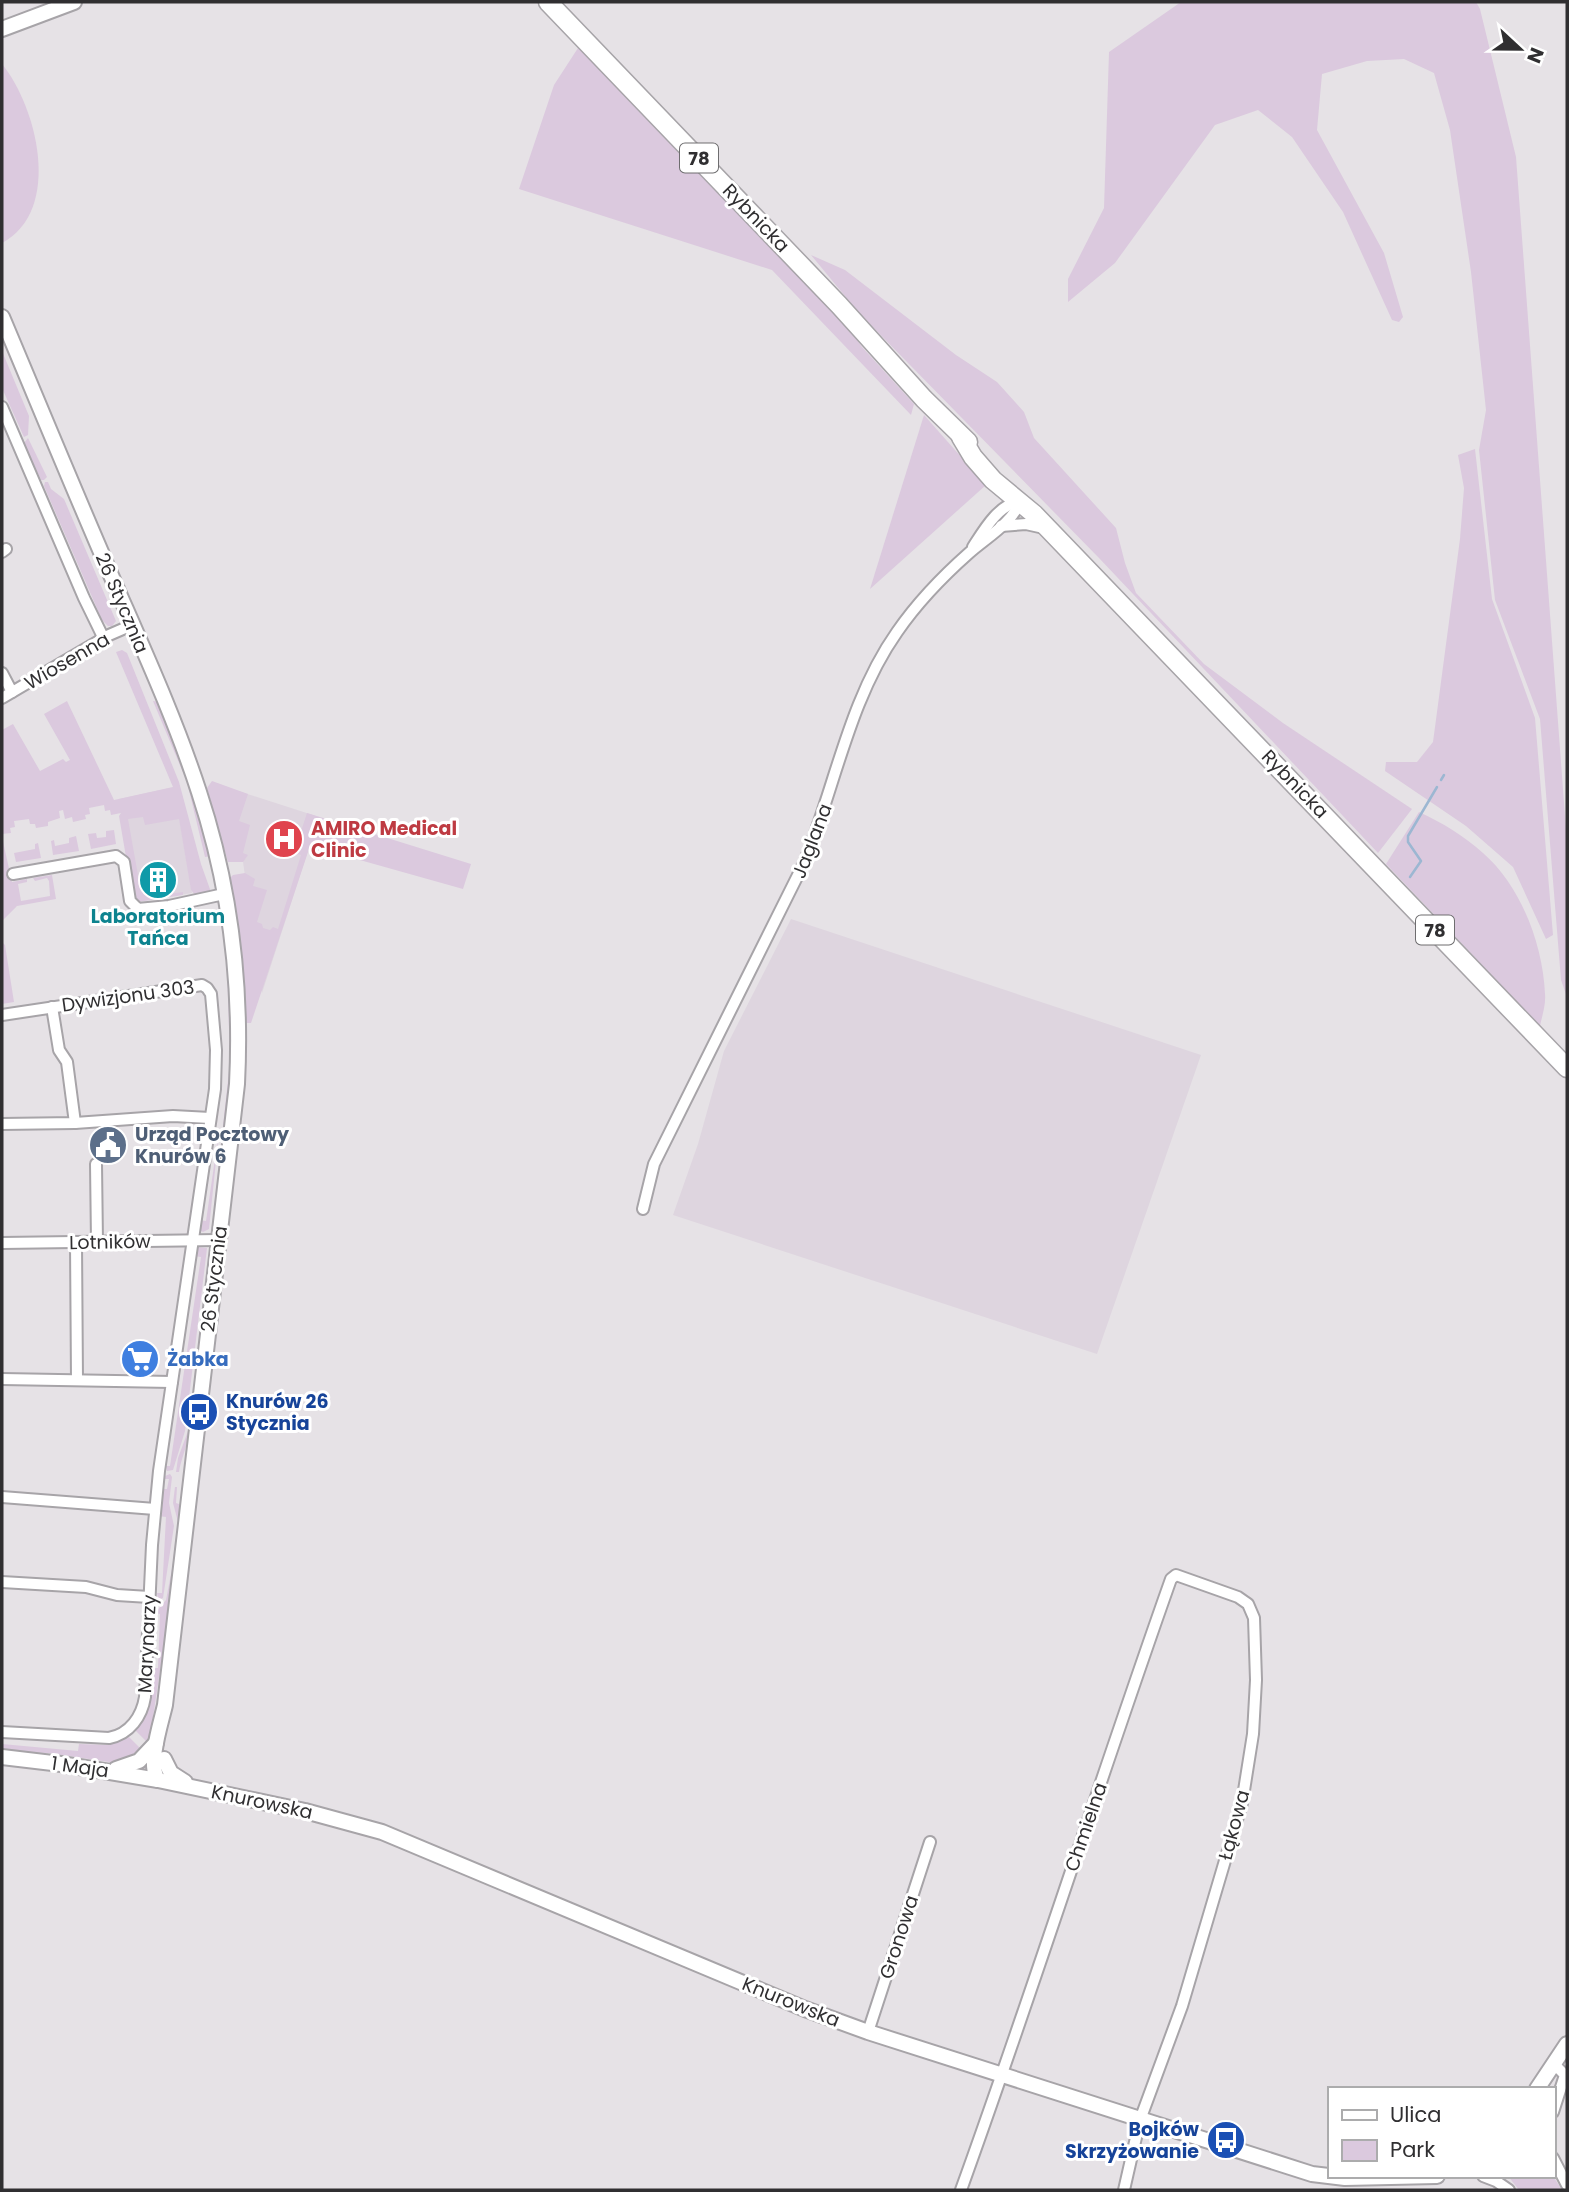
<svg xmlns="http://www.w3.org/2000/svg" width="1569" height="2192" font-family="Poppins,sans-serif">
<style>
.built{fill:#ded5df}
.green{fill:#dbc9de}
.lines{fill:none;stroke-linecap:round;stroke-linejoin:round}
.stream{stroke:#9cb7d2;stroke-width:2.5}
.minor-casing{stroke:#a7a4a8;stroke-width:14}
.tertiary-casing{stroke:#a7a4a8;stroke-width:18}
.primary-casing{stroke:#a7a4a8;stroke-width:21}
.minor{stroke:#fff;stroke-width:10}
.tertiary{stroke:#fff;stroke-width:14}
.primary{stroke:#fff;stroke-width:18}
.labels{text-anchor:middle;dominant-baseline:central;stroke-width:6;stroke-linejoin:round;paint-order:stroke}
.shield{fill:#fff;stroke:#6e6d6f;stroke-width:2}
.shield-label{font-size:18px;font-weight:bold;fill:#302f31}
.street-label{font-size:19px;fill:#302f31;stroke:#fff}
.health-label{font-size:19px;font-weight:bold;fill:#be3a42;stroke:#fff;text-anchor:start}
.culture-label{font-size:19px;font-weight:bold;fill:#0d838f;stroke:#fff}
.service-label{font-size:19px;font-weight:bold;fill:#4e5e75;stroke:#fff;text-anchor:start}
.shop-label{font-size:19px;font-weight:bold;fill:#366cbe;stroke:#fff;text-anchor:start}
.transit-label{font-size:19px;font-weight:bold;fill:#164399;stroke:#fff;text-anchor:start}
</style>
<rect width="100%" height="100%" fill="#e6e2e6"/>
<g class="built">
<polygon points="174,787 192,893 137,902 119,799"/>
<polygon points="232,789 319,817 262,993 243,862"/>
<polygon points="791,919 1201,1055 1097,1354 673,1215 698,1144 724,1051"/>
</g>
<g class="green">
<polygon points="1181,2 1476,2 1480,9 1516,157 1567,843 1567,997 1561,980 1540,719 1495,600 1479,450 1486,410 1471,272 1450,130 1434,73 1404,59 1367,61 1322,74 1317,130 1384,253 1403,317 1399,322 1392,320 1343,212 1292,137 1258,110 1215,125 1115,263 1068,302 1068,279 1104,208 1109,52"/>
<polygon points="578,48 838,313 862,347 914,404 911,415 772,270 519,189 554,85"/>
<path d="M2,64C37,107 63,210 2,243Z"/>
<polygon points="811,255 845,270 956,355 997,382 1024,412 1034,438 1116,528 1125,563 1136,593 1204,664 1283,723 1412,809 1378,853 1099,558 859,313"/>
<polygon points="2,351 29,416 28,435 24,437 2,388"/>
<polygon points="924,415 986,485 870,589"/>
<polygon points="28,438 47,477 44,480 41,480 24,443"/>
<polygon points="1475,449 1492,599 1535,718 1553,935 1546,939 1513,867 1466,826 1385,771 1386,762 1417,762 1433,742 1460,539 1464,488 1458,455"/>
<polygon points="45,482 48,482 51,489 64,499 116,621 112,626 108,626 102,620 44,486"/>
<polygon points="122,650 127,653 179,782 201,864 211,892 195,895 191,890 179,819 145,825 143,817 128,819 141,892 152,890 154,896 183,892 183,895 137,902 134,886 131,886 119,816 121,813 111,815 110,810 105,811 104,805 89,808 90,814 85,815 86,819 73,822 72,817 65,819 63,810 59,811 60,818 48,822 48,826 36,828 35,824 30,824 29,819 14,821 15,827 10,828 11,833 2,834 2,730 13,724 40,771 63,759 66,762 70,760 44,714 67,701 114,800 173,787 116,652"/>
<polygon points="153,701 159,702 189,779 212,856 205,857 187,782"/>
<polygon points="212,781 248,794 239,821 250,825 243,853 248,855 243,862 228,862 207,788"/>
<path d="M1419,812C1443,823 1464,836 1483,853C1521,886 1543,945 1545,994C1546,1005 1542,1016 1540,1026L1386,864Z"/>
<polygon points="307,813 471,864 463,889 310,846 251,1023 244,1023 237,925 228,880 233,875 245,873 255,879 253,886 267,890 257,922 262,924 263,928 270,930 273,927 278,929 301,855 294,853"/>
<polygon points="114,830 116,844 91,849 88,834 96,833 97,838 106,837 106,831"/>
<polygon points="76,836 79,851 53,855 51,841 54,840 55,846 69,843 69,838"/>
<polygon points="2,837 12,882 27,879 27,882 18,884 21,901 50,896 49,881 47,878 35,881 33,878 52,875 56,899 17,906 2,921"/>
<polygon points="38,843 41,858 16,862 14,853 35,849 35,844"/>
<polygon points="219,899 229,953 233,1065 214,1229 212,1227 230,1062 227,965"/>
<polygon points="2,942 5,945 14,1002 2,1004"/>
<polygon points="219,1131 209,1229 203,1232 199,1230 199,1220 206,1221"/>
<polygon points="196,1247 207,1248 185,1431 173,1470 167,1471 166,1466 170,1466 201,1257 194,1256"/>
<path d="M211,1252L191,1437H188C186,1450 181,1459 179,1472H176L178,1458L188,1431Z"/>
<polygon points="170,1474 172,1477 169,1503 174,1526 163,1598 158,1600 157,1593 162,1593 166,1517 158,1516 161,1489 167,1489 169,1479 164,1479 165,1476"/>
<path d="M175,1487H177L176,1503L179,1504L180,1515L175,1571L149,1744L135,1730C152,1713 150,1691 151,1668H158L160,1614L155,1613L166,1600L172,1569L178,1522L173,1503Z"/>
<polygon points="128,1736 143,1751 139,1756 116,1763 48,1753 2,1752 2,1744 78,1751 79,1744 108,1745"/>
<polygon points="1508,2176 1553,2176 1562,2190 1519,2190"/>
</g>
<g class="lines">
<g class="stream">
<polyline points="1441,780 1444,775"/>
<polyline points="1410,877 1421,861 1408,842 1408,836 1437,787"/>
</g>
<defs>
<g id="minor">
<polyline points="2,407 84,598 104,639"/>
<polyline points="1001,526 1026,524 1044,528"/>
<path d="M973,547C984,530 998,505 1020,501"/>
<polyline points="2,552 6,549"/>
<polyline points="2,673 12,692"/>
<polyline points="2,698 109,635 132,625"/>
<polyline points="13,874 116,856 124,862 130,901 138,909 169,906 224,894"/>
<polyline points="52,1007 59,1050 67,1062 75,1123"/>
<path d="M2,1015L202,985L207,988L211,994L216,1050L215,1089L159,1471L152,1545L145,1697C142,1716 130,1734 109,1738L2,1732"/>
<polyline points="2,1124 75,1123 173,1116 210,1118"/>
<polyline points="96,1164 97,1242"/>
<path d="M643,1209L654,1164L804,863C835,787 849,700 897,632C917,603 943,576 969,553C987,537 1011,524 1021,501"/>
<polyline points="2,1243 218,1240"/>
<polyline points="76,1243 77,1380"/>
<polyline points="2,1379 172,1382"/>
<polyline points="2,1497 155,1509"/>
<polyline points="2,1582 86,1587 117,1595 149,1597"/>
<polyline points="868,2032 930,1842"/>
<polyline points="1553,2112 1565,2075 1555,2065"/>
<polyline points="1553,2158 1567,2185"/>
<polyline points="1483,2176 1496,2181 1509,2190"/>
<path d="M961,2190C1034,1988 1099,1782 1171,1579L1176,1575L1238,1597L1248,1604L1254,1618L1256,1680L1253,1734L1242,1803L1182,2006L1140,2120L1124,2190"/>
</g>
<g id="tertiary">
<polyline points="2,29 74,2"/>
<path d="M2,317C37,400 71,483 107,566C139,640 174,715 199,792C230,886 242,985 237,1084L165,1705C161,1723 147,1764 158,1780"/>
<polyline points="2,1757 61,1764 158,1780 305,1811 382,1832 805,2009 868,2032 1312,2174 1345,2178 1437,2176"/>
<polyline points="164,1759 171,1773 185,1782"/>
<polyline points="116,1769 139,1761 156,1743"/>
<polyline points="1537,2089 1567,2044"/>
</g>
<g id="primary">
<polyline points="548,2 839,305 924,399 968,442"/>
<polyline points="961,437 973,457 993,480 1034,514 1567,1068"/>
</g>
</defs>
<use href="#minor" class="minor-casing"/>
<use href="#tertiary" class="tertiary-casing"/>
<use href="#primary" class="primary-casing"/>
<use href="#minor" class="minor"/>
<use href="#tertiary" class="tertiary"/>
<use href="#primary" class="primary"/>
</g>
<defs>
<symbol id="hospital-disc" viewBox="-11 -11 22 22"><circle r="9.5" fill="#e0444e" stroke="#fff"/><path d="M-5-5h3v3.5h4V-5h3V5h-3V1.5h-4V5h-3Z" fill="#fff"/></symbol>
<symbol id="building-disc" viewBox="-11 -11 22 22"><circle r="9.5" fill="#0f9aa8" stroke="#fff"/><path d="M-4-6H4V6H1V3H-1V6H-4ZM-2.5-4.3h1.7v1.8h-1.7ZM.8-4.3h1.7v1.8H.8ZM-2.5-1h1.7V.8h-1.7ZM.8-1h1.7V.8H.8Z" fill="#fff"/></symbol>
<symbol id="civic-disc" viewBox="-11 -11 22 22"><circle r="9.5" fill="#5c6f8a" stroke="#fff"/><path d="M-.6-6.5H3V-4.5H.6V-3L4-1V1h2V6H-6V1h2V-1L-.6-3ZM-1.2 2.5V6h2.4V2.5Z" fill="#fff"/></symbol>
<symbol id="supermarket-disc" viewBox="-11 -11 22 22"><circle r="9.5" fill="#3f7fe0" stroke="#fff"/><path d="M-6-5.5h2.5l.6 2H6L4.5 2H-2.5L-4.4-4H-6ZM-1.5 3.2a1.3 1.3 0 1 0 .1 0ZM3 3.2a1.3 1.3 0 1 0 .1 0Z" fill="#fff"/></symbol>
<symbol id="bus-disc" viewBox="-11 -11 22 22"><circle r="9.5" fill="#1a4fb4" stroke="#fff"/><path d="M-5-6H5V4H4V6H2V4H-2V6H-4V4H-5ZM-3.5-4V0h7V-4ZM-3.5 1.2v1.5H-2V1.2ZM2 1.2v1.5H3.5V1.2Z" fill="#fff"/></symbol>
</defs>
<g fill-rule="evenodd">
<use href="#hospital-disc" x="262" y="817" width="44" height="44"/>
<use href="#building-disc" x="136" y="858" width="44" height="44"/>
<use href="#civic-disc" x="86" y="1123" width="44" height="44"/>
<use href="#supermarket-disc" x="118" y="1337" width="44" height="44"/>
<use href="#bus-disc" x="177" y="1390" width="44" height="44"/>
<use href="#bus-disc" x="1204" y="2118" width="44" height="44"/>
</g>
<g class="labels">
<g class="shield">
<rect x="680" y="143.5" width="38" height="29" rx="5"/>
<rect x="1416" y="915.5" width="38" height="29" rx="5"/>
</g>
<g class="shield-label">
<text x="699" y="158">78</text>
<text x="1435" y="930">78</text>
</g>
<g class="street-label">
<text transform="translate(756 218) rotate(46)">Rybnicka</text>
<text transform="translate(122 603) rotate(67)">26 Stycznia</text>
<text transform="translate(67 661) rotate(-30)">Wiosenna</text>
<text transform="translate(1295 784) rotate(46)">Rybnicka</text>
<text transform="translate(812 841) rotate(-69)">Jaglana</text>
<text transform="translate(128 996) rotate(-8)">Dywizjonu 303</text>
<text transform="translate(110 1242) rotate(-1)">Lotników</text>
<text transform="translate(214 1279) rotate(-83)">26 Stycznia</text>
<text transform="translate(147 1644) rotate(-87)">Marynarzy</text>
<text transform="translate(80 1767) rotate(8)">1 Maja</text>
<text transform="translate(262 1802) rotate(12)">Knurowska</text>
<text transform="translate(1234 1825) rotate(-75)">Łąkowa</text>
<text transform="translate(1086 1827) rotate(-71)">Chmielna</text>
<text transform="translate(899 1937) rotate(-72)">Gronowa</text>
<text transform="translate(791 2002) rotate(22)">Knurowska</text>
</g>
<g class="health-label">
<text x="311" y="828">AMIRO Medical<tspan x="311" dy="22">Clinic</tspan></text>
</g>
<g class="culture-label">
<text x="158" y="916">Laboratorium<tspan x="158" dy="22">Tańca</tspan></text>
</g>
<g class="service-label">
<text x="135" y="1134">Urząd Pocztowy<tspan x="135" dy="22">Knurów 6</tspan></text>
</g>
<g class="shop-label">
<text x="167" y="1359">Żabka</text>
</g>
<g class="transit-label">
<text x="226" y="1401">Knurów 26<tspan x="226" dy="22">Stycznia</tspan></text>
<text x="1199" y="2129" text-anchor="end">Bojków<tspan x="1199" dy="22">Skrzyżowanie</tspan></text>
</g>
</g>
<rect width="1569" height="2192" fill="none" stroke="#302f31" stroke-width="7"/>
<rect x="1328" y="2087" width="228" height="91" fill="#ffffff" stroke="#acacad" stroke-width="2"/>
<rect x="1342" y="2110" width="35" height="10" fill="#ffffff" stroke="#acacad" stroke-width="2"/>
<text x="1390" y="2122" font-size="21" fill="#302f31">Ulica</text>
<rect x="1342" y="2140" width="35" height="21" fill="#dbc9de" stroke="#acacad" stroke-width="2"/>
<text x="1390" y="2157" font-size="21" fill="#302f31">Park</text>
<g transform="translate(1520 49) rotate(112)" stroke="#ffffff" stroke-width="5" paint-order="stroke">
<path d="M0-5L12 26L0 18L-12 26Z" fill="#302f31"/>
<text y="-10" font-size="19" font-weight="bold" text-anchor="middle" fill="#302f31">N</text>
</g>
</svg>
